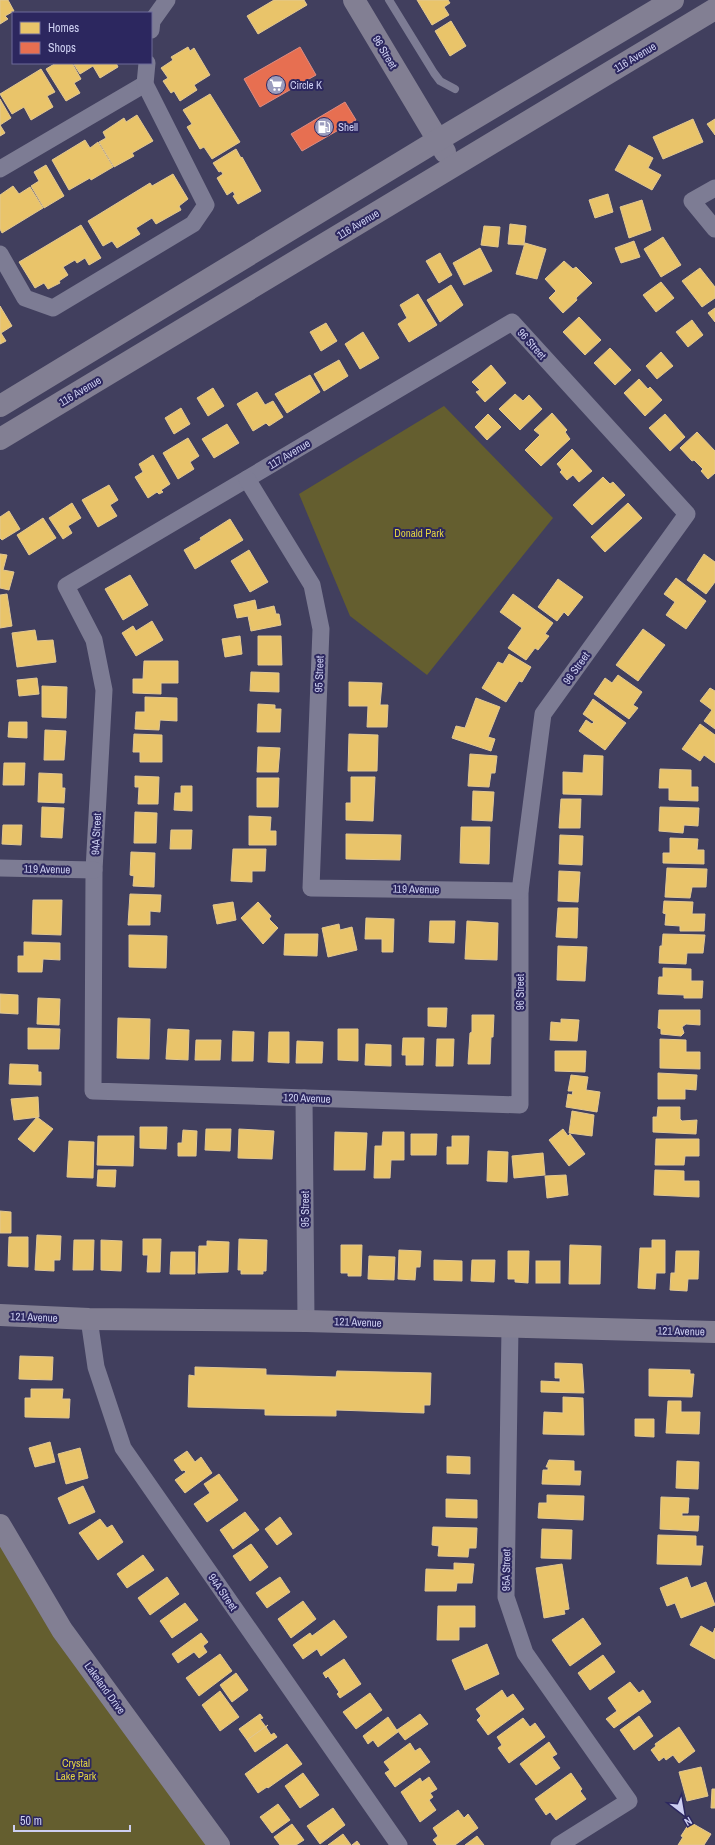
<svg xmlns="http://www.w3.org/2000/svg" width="715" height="1845" font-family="'Archivo Narrow',sans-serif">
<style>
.green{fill:#645e2f}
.homes{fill:#e9c46a;stroke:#e1c792}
.shops{fill:#e76f51;stroke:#df8c81}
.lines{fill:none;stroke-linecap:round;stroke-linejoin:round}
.lane{stroke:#7d7c94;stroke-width:8}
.street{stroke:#7d7c94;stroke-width:17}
.secondary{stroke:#827f93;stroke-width:22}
.labels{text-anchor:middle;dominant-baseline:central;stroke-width:4;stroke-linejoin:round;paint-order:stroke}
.street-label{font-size:11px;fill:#cdcff1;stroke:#2c275f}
.poi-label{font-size:11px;fill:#cdcff1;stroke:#2c275f;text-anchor:start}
.park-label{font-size:11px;fill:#e1d240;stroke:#2c275f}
</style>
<rect width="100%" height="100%" fill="#413f5e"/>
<g class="green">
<polygon points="444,406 553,518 427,675 350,616 299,494"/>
<polygon points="0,1518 216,1845 0,1845"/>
</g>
<g class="homes">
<polygon points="0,0 8,0 14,11 5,16 8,19 0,24"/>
<polygon points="274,0 304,0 307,5 258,34 247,16"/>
<polygon points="417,0 448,0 450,3 444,7 449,15 432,25"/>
<polygon points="451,21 466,46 450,56 435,31"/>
<polygon points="188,47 190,51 194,48 210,75 194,85 197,90 180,101 174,91 171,93 163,81 168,78 161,68 173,60 171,57"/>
<polygon points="56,63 72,63 81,79 74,83 80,93 66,101 46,69"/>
<polygon points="73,63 116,63 118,67 100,78 93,66 80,74"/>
<polygon points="41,69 55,92 47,96 53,107 31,120 24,107 12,114 0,94"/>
<polygon points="210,94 240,142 212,159 204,147 200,149 187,127 192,124 183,110"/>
<polygon points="0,99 11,118 0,125"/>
<polygon points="137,115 153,141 132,153 134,156 114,167 99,142 106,138 103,132 124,118 126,122"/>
<polygon points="693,119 703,142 663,159 653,137"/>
<polygon points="715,119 715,135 707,124"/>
<polygon points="0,125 5,133 0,136"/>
<polygon points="85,140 90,148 98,142 113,167 91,180 90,178 69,190 52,160"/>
<polygon points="629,145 653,158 648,168 661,175 652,190 615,170"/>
<polygon points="236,149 241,158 242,157 261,191 238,204 233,196 235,195 233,191 227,195 217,178 223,174 221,171 219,172 213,163"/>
<polygon points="46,165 64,196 44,208 31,186 39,181 34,172"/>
<polygon points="173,174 188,199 179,206 181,210 156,224 152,218 136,228 140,234 117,248 112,241 103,246 88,221 150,183 152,186"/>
<polygon points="13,186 19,194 30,187 43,208 2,233 0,229 0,195"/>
<polygon points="608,194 613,212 595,218 589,200"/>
<polygon points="642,200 651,230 629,238 620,207"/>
<polygon points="510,224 526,226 524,245 508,244"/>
<polygon points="81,225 101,258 89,265 85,258 77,263 75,260 63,267 68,275 59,281 60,283 48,289 44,283 35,288 19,262"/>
<polygon points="484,226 500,227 498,247 481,245"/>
<polygon points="663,237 681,265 661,277 644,249"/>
<polygon points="634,241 640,257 621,263 615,248"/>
<polygon points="525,243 546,249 537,279 516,274"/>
<polygon points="480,248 492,271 464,285 453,263"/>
<polygon points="440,253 452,275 439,283 426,261"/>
<polygon points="564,261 573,269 576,267 592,283 576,298 577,300 563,313 549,298 556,291 545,279"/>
<polygon points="700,268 715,287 715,298 702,307 682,281"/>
<polygon points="661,282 674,298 656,312 643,295"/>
<polygon points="451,285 463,305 440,322 427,300"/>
<polygon points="418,294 437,325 409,342 398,324 407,318 400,305"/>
<polygon points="0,306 12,326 1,333 6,341 0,344"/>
<polygon points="715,308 715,322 708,313"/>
<polygon points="579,317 601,340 585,355 563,332"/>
<polygon points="692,320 703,335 688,347 676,332"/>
<polygon points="326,323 337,341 321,351 310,332"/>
<polygon points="363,332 379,358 360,369 345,344"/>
<polygon points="610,348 631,370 615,385 594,363"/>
<polygon points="661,352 673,366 657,379 646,366"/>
<polygon points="339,360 348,376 324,391 314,374"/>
<polygon points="491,365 506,383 485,402 476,392 480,390 472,382"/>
<polygon points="310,375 320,392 287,413 275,394"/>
<polygon points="639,379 648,389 650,387 662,400 645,416 624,393"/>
<polygon points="213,388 224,406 208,416 197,398"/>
<polygon points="257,392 265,405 273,401 283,417 269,426 266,423 253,431 237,404"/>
<polygon points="515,394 523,401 529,395 542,409 520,430 499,409"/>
<polygon points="181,408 190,424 174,434 165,418"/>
<polygon points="552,413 567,430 565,432 570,439 541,466 525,450 540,435 534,430"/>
<polygon points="488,414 501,427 487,440 475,427"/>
<polygon points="665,414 685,437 670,451 649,428"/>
<polygon points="227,424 239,443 214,458 202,439"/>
<polygon points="697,432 715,451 715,473 708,479 701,471 703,469 694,460 692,461 680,448"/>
<polygon points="188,438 199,456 190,462 194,469 178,479 163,453"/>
<polygon points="572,449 592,471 579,482 573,475 567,480 560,472 562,470 557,464"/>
<polygon points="153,455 170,484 161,490 163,492 159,494 157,492 148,498 135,477 143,472 139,464"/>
<polygon points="603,477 610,484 613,482 625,495 592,525 573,505"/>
<polygon points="109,485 118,500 110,505 117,516 98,527 82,500"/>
<polygon points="72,503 81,518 68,526 72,533 63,539 49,518"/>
<polygon points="628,503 642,518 605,552 591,537"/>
<polygon points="9,511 20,529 2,540 0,538 0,517"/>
<polygon points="43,518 56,538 29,555 17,535"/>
<polygon points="230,519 243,540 195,569 184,550 201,540 200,538"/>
<polygon points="249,550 268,582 250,592 231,561"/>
<polygon points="0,554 7,555 3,570 14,572 9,590 0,588"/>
<polygon points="704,554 715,562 715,582 706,594 687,580"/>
<polygon points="130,575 148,605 123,620 105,589"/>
<polygon points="676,578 706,601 686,629 666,615 675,602 664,594"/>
<polygon points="558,579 583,597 568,616 564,612 557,621 538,607"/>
<polygon points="7,594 12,626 0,628 0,595"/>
<polygon points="513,594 553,623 545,634 549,636 538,650 535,648 526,660 508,648 522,628 500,612"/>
<polygon points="255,600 257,610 274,606 276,614 279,614 281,625 251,631 248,616 237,618 234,605"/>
<polygon points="152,621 163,640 136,656 122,633 133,626 136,631"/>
<polygon points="643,629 665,645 638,681 616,665"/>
<polygon points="35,630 37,641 53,640 56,662 17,667 12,633"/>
<polygon points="240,636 242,654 225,657 222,639"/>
<polygon points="258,636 281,636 282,665 258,665"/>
<polygon points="509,654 531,667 522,682 519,681 506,702 482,688 498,662 503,664"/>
<polygon points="144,661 178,661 178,683 161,683 161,694 133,693 133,679 143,679"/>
<polygon points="251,672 279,673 279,692 250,691"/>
<polygon points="618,675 642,692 633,705 638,708 629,719 594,694 605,678 612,683"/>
<polygon points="37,678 39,694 19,696 17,680"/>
<polygon points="349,682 382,683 380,705 388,705 387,727 367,727 368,706 349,706"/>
<polygon points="42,686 67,687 66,718 42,717"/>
<polygon points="710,688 715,691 715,729 704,721 712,710 700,701"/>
<polygon points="145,697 177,698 177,721 160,720 159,730 135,729 136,712 145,712"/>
<polygon points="476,698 500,707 488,737 495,739 491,751 452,738 456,726 465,728"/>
<polygon points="593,699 626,723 605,750 579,731 586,720 592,724 594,722 583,714"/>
<polygon points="258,704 275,705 275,709 281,709 280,732 257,732"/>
<polygon points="9,722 27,722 27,738 8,737"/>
<polygon points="700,724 715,735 715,763 704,755 700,761 682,749"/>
<polygon points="45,730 66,731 64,760 44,760"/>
<polygon points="134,734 162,735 162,762 140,762 140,752 133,752"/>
<polygon points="349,734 378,735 377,771 348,771"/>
<polygon points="258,747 280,748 278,772 257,772"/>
<polygon points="470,754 497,756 495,773 491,773 489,787 468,786"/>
<polygon points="584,755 603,756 602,795 563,794 563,772 583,773"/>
<polygon points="4,763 25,763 24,785 3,785"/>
<polygon points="660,769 691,770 691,787 698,787 698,801 669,800 669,788 659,788"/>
<polygon points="39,773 62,774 62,788 65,788 64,803 38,802"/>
<polygon points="135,776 159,777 158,804 138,804 139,787 135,787"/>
<polygon points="351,777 375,777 373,821 346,820 346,803 351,803"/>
<polygon points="257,778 279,778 278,807 257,807"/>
<polygon points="181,786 192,786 192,811 174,810 175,793 181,793"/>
<polygon points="473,791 494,792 492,821 472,820"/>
<polygon points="561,799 581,799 580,828 559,828"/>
<polygon points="42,807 64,808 62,838 41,837"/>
<polygon points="660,807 699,808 698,826 684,825 683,833 659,831"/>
<polygon points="135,812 157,813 156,843 134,843"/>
<polygon points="249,816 271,817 270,831 276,831 276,845 249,845"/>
<polygon points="3,825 22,825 21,845 2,844"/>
<polygon points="461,827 490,827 489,864 460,863"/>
<polygon points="171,830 192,830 191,849 170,849"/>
<polygon points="346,834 401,835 400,860 346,859"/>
<polygon points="560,835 583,836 582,865 559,864"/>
<polygon points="670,838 698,839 697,850 704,850 704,864 663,863 663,853 670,853"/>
<polygon points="233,849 266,849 265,871 252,871 252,882 231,881"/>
<polygon points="131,852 155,853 154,887 133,886 134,876 130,875"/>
<polygon points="667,868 707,869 706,887 692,887 690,898 665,897"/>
<polygon points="559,871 580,872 578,902 558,901"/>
<polygon points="130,894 161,895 160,912 150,911 150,925 128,925"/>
<polygon points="33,900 62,900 61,935 32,934"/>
<polygon points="664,901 693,902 692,914 705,914 704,931 680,931 680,926 665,925 666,914 663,913"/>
<polygon points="233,902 236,920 217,924 213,905"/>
<polygon points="258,902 271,916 269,919 278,928 263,944 241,918"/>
<polygon points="558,908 578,908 577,938 556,937"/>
<polygon points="366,918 394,919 393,952 382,952 382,939 365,939"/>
<polygon points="430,921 455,921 454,943 429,942"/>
<polygon points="467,921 498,923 497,960 465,959"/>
<polygon points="339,924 340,930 352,927 357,950 328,957 322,928"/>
<polygon points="285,934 318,934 317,956 284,955"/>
<polygon points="663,934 705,935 703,953 687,953 686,964 659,963 660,946 662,946"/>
<polygon points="129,935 167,936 166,968 129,967"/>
<polygon points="24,942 60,943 60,960 43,959 42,972 18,972 18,956 24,956"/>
<polygon points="558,946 587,947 585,981 557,980"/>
<polygon points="663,968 691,969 691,981 703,981 702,998 684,998 684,995 658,994 659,977 663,977"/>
<polygon points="0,994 18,995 18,1014 0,1013"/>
<polygon points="38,998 60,999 59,1025 37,1024"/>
<polygon points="428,1008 447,1008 446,1027 428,1026"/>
<polygon points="659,1010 700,1010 700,1025 686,1024 682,1027 684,1033 681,1036 661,1034 661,1029 658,1028"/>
<polygon points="472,1015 494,1015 493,1037 491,1037 490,1064 468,1064 470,1033 472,1032"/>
<polygon points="118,1018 150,1019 149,1059 117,1058"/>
<polygon points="561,1019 579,1020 577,1041 550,1040 551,1022 561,1023"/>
<polygon points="28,1028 60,1029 59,1049 28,1049"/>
<polygon points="168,1029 189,1030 188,1060 166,1059"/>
<polygon points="338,1029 358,1029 358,1061 338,1060"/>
<polygon points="233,1031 254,1032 253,1061 232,1061"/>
<polygon points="269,1032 289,1032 289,1063 268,1062"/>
<polygon points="403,1038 424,1038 423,1065 406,1065 406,1055 402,1055"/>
<polygon points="437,1039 454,1039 453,1066 436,1066"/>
<polygon points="660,1039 686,1040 686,1052 700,1052 700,1069 660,1068"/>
<polygon points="196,1040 221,1040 220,1060 195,1060"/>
<polygon points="297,1041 323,1042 322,1063 296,1063"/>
<polygon points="366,1044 391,1045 391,1066 365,1065"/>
<polygon points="555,1051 586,1051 585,1072 555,1071"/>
<polygon points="10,1064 38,1065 38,1072 41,1072 41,1085 9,1084"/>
<polygon points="658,1073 697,1075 696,1090 685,1089 685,1099 658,1099"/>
<polygon points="571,1075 588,1077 586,1090 600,1092 597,1112 566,1107 568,1094 572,1095 573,1091 568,1091"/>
<polygon points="38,1097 39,1117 14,1120 11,1099"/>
<polygon points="658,1107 680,1107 680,1119 682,1121 697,1120 696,1134 653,1132 653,1117 657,1117"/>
<polygon points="572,1111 594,1115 592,1136 569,1133"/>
<polygon points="37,1117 53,1129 34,1152 18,1139"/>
<polygon points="140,1127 167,1127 166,1149 140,1148"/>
<polygon points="206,1129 231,1129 230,1151 205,1150"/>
<polygon points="239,1129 274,1131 272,1159 238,1158"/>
<polygon points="563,1129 568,1136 570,1134 585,1154 569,1166 549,1140"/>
<polygon points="183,1130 197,1131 196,1156 178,1156 178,1143 182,1143"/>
<polygon points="335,1132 367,1133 365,1170 334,1170"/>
<polygon points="383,1132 404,1132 404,1160 391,1160 390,1178 374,1178 375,1146 382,1146"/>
<polygon points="411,1134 437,1134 436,1155 411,1155"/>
<polygon points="98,1136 134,1136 133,1166 97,1165"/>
<polygon points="452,1136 469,1136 468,1164 447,1164 447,1147 452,1147"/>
<polygon points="656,1139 699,1139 699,1156 685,1156 684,1165 655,1165"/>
<polygon points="69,1141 94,1142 93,1178 67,1177"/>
<polygon points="488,1151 508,1152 507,1182 487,1181"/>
<polygon points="543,1153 545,1175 514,1178 512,1156"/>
<polygon points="98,1170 116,1170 115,1187 97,1186"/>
<polygon points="655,1170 684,1171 684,1181 699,1181 699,1197 654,1195"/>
<polygon points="566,1175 568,1195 547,1198 545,1176"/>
<polygon points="0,1211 11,1212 11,1233 0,1233"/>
<polygon points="37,1235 61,1236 60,1260 54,1260 54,1271 35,1270"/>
<polygon points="9,1237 28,1237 28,1267 8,1266"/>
<polygon points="143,1239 161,1239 160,1272 147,1272 148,1255 143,1255"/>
<polygon points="239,1239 267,1240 266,1271 263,1271 263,1274 241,1274 241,1270 238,1270"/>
<polygon points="74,1240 94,1240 93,1270 73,1270"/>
<polygon points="101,1240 122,1241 121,1271 101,1270"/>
<polygon points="652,1240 665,1240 665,1273 656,1273 655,1289 638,1288 640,1248 652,1248"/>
<polygon points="207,1241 229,1242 228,1272 198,1273 199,1246 207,1246"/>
<polygon points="341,1245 362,1245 361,1276 348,1276 348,1273 341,1273"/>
<polygon points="570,1245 601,1246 600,1284 569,1284"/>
<polygon points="399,1250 421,1251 420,1267 416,1267 415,1280 398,1279"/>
<polygon points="508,1251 529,1251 528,1283 515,1282 515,1279 508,1279"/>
<polygon points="676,1251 699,1251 698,1279 688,1279 687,1291 670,1290 671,1273 675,1273"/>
<polygon points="171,1252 195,1252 195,1274 170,1274"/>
<polygon points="369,1256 395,1257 394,1280 368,1279"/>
<polygon points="434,1260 462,1261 462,1281 434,1280"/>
<polygon points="472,1260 495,1260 494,1282 471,1281"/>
<rect x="536" y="1261" width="24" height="22"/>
<polygon points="20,1356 53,1357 52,1380 19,1379"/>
<polygon points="555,1363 582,1364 584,1393 541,1392 541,1381 560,1382 560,1378 555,1378"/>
<polygon points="195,1367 266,1369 266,1375 336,1377 337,1371 431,1373 430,1405 424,1405 424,1413 336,1410 336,1416 265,1415 265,1409 188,1407 189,1375 195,1376"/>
<polygon points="649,1369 690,1370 690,1374 694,1374 692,1397 649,1396"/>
<polygon points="31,1389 63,1389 62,1399 70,1399 69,1418 25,1417 25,1398 31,1398"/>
<polygon points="563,1397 583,1398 584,1435 543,1434 544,1412 563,1413"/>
<polygon points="668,1401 681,1401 681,1412 700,1412 699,1434 666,1433"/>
<polygon points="635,1419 654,1419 654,1437 635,1436"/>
<polygon points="50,1442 55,1462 35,1467 29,1448"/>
<polygon points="80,1448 88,1478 66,1484 58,1454"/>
<polygon points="187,1451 195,1462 201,1457 212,1473 185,1493 175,1480 186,1472 184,1470 182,1471 174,1460"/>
<polygon points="447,1456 470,1457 470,1474 447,1473"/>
<polygon points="549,1460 574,1461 574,1471 581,1471 580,1485 542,1484 543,1470 548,1470 548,1467 546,1467"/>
<polygon points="677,1461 699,1462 698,1489 676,1488"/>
<polygon points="219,1474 238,1500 207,1522 194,1504 210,1493 204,1484"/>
<polygon points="83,1486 95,1512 69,1524 58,1498"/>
<polygon points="547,1495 584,1496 583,1520 538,1518 539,1503 547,1503"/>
<polygon points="661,1497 689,1498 688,1513 682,1513 682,1516 699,1516 698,1531 660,1529"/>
<polygon points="446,1499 477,1500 477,1518 446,1517"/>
<polygon points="245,1512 259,1530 233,1549 220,1530"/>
<polygon points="280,1517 292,1534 277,1545 265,1529"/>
<polygon points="100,1519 107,1528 112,1525 123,1542 98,1560 79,1533"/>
<polygon points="433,1527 477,1528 476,1548 469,1548 468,1557 438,1556 439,1546 432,1545"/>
<polygon points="542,1529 572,1530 571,1559 541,1558"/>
<polygon points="658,1535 696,1536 696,1546 703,1546 701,1565 657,1564"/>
<polygon points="251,1544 268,1567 250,1581 233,1556"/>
<polygon points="143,1555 154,1570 127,1588 117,1574"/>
<polygon points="454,1563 474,1564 472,1583 457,1583 456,1591 425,1591 426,1569 454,1570"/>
<polygon points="562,1564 569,1609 564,1610 565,1614 544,1618 536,1568"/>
<polygon points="167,1577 179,1594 150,1615 138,1598"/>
<polygon points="280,1577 290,1592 267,1608 256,1593"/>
<polygon points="687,1577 691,1588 706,1582 715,1605 681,1618 675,1603 667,1606 660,1588"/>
<polygon points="303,1601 316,1619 291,1638 278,1619"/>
<polygon points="185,1603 198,1620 172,1638 160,1621"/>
<polygon points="438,1606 475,1606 475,1627 459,1627 459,1640 437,1640"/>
<polygon points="583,1618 601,1644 570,1666 552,1640"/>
<polygon points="334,1620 347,1637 321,1656 317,1649 303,1659 293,1645 310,1633 312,1636"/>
<polygon points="701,1626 713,1633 715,1628 715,1659 690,1645"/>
<polygon points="201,1633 208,1642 203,1646 207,1652 199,1658 194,1652 178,1663 172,1654"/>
<polygon points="487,1644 499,1674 465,1690 452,1660"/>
<polygon points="220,1654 232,1671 199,1696 186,1678"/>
<polygon points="603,1655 615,1672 590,1690 578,1673"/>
<polygon points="344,1659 361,1684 340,1698 337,1694 339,1692 328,1676 326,1678 323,1673"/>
<polygon points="236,1673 248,1690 232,1702 220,1685"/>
<polygon points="630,1682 639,1693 643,1690 651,1702 614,1728 606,1719 617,1711 608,1698"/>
<polygon points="502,1690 507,1698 513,1694 524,1709 488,1735 477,1720 481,1716 476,1709"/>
<polygon points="220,1691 239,1717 220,1731 202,1705"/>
<polygon points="370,1693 382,1710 356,1729 343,1712"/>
<polygon points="260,1714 263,1718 260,1719 266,1727 247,1740 239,1729"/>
<polygon points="420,1714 428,1724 405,1740 397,1730"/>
<polygon points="639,1716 653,1736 634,1750 620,1730"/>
<polygon points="388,1717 398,1732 378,1747 373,1740 368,1744 363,1736"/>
<polygon points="523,1718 530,1727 535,1723 545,1737 509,1763 498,1748 502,1745 497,1737"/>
<polygon points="268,1725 266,1727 271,1735 274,1733 277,1737 255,1752 247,1740"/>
<polygon points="679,1727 695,1751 679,1763 673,1755 666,1760 664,1757 659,1761 651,1750 656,1746 655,1744"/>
<polygon points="549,1742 557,1754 552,1757 560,1768 536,1785 520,1764"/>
<polygon points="410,1743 415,1751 420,1748 430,1762 395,1787 385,1773 390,1770 384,1762"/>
<polygon points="287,1744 302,1764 268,1788 267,1787 258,1793 245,1774"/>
<polygon points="701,1767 708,1796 687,1801 679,1772"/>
<polygon points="303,1773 319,1795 300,1808 285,1786"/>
<polygon points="571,1773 582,1789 580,1791 586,1799 556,1820 550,1812 546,1815 535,1799"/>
<polygon points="429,1777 437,1789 430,1793 433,1797 429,1800 436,1810 420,1822 401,1792 420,1778 422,1782"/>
<polygon points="712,1789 715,1789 715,1808 711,1808"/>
<polygon points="278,1804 290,1820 272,1833 260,1817"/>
<polygon points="333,1808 345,1825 320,1844 307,1826"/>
<polygon points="458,1810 464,1818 468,1814 478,1828 455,1845 437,1845 433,1840 438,1836 433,1828"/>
<polygon points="690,1822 711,1834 704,1845 678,1845 683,1837 681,1836"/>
<polygon points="292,1824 304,1840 296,1845 280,1845 274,1837"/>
<polygon points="343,1834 351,1845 328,1845"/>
<polygon points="477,1836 484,1845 465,1845"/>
<polygon points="357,1841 360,1845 352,1845"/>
</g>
<g class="shops">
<polygon points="300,47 316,75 260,107 244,79"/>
<polygon points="345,102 356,120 302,151 291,134"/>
</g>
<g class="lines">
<polyline class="lane" points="389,0 434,73 440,81 455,89"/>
<g class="street">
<polyline points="151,30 152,21 167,0"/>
<polyline points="0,169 145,84"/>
<polyline points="715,188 692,201 715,229"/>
<polyline points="0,254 25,298 53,308 193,224 206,205 145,84 147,63"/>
<polygon points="512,322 687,514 543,714 520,891 520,1105 93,1091 94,870 104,690 94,640 66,586"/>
<polyline points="247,479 312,585 321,629 311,888 520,891"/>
<polyline points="0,868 94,870"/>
<polyline points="304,1098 306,1321"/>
<polyline points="89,1319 96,1367 123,1448 399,1845"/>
<polyline points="510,1327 506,1597 525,1653 629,1801 559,1845"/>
</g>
<g class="secondary">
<polyline points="354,0 445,152"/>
<polyline points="0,406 438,140 673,0"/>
<polyline points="0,439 715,9"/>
<polyline points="0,1315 89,1319 306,1321 715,1332"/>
<polyline points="0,1525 62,1630 219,1845"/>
</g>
</g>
<defs>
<symbol id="supermarket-disc" viewBox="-11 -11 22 22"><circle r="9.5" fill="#9c9dbe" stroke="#2c275f"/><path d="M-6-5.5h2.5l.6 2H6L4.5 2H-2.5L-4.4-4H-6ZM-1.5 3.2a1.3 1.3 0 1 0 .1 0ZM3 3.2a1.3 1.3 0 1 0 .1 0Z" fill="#fff"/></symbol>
<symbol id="fuel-disc" viewBox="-11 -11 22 22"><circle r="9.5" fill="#9c9dbe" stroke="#2c275f"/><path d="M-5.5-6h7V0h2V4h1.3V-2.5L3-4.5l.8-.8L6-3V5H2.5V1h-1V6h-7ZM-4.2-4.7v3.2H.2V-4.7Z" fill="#fff"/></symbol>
</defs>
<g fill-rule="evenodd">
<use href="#supermarket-disc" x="265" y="74" width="22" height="22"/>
<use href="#fuel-disc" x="313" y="116" width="22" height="22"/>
</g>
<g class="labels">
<g class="street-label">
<text transform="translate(385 52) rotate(59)">96 Street</text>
<text transform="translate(635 57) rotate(-31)">116 Avenue</text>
<text transform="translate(358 224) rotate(-31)">116 Avenue</text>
<text transform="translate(532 344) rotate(48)">96 Street</text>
<text transform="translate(80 391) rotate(-31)">116 Avenue</text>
<text transform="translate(289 454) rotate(-31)">117 Avenue</text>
<text transform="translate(576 668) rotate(-54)">96 Street</text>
<text transform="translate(319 674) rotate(-88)">95 Street</text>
<text transform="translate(96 834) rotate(-87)">94A Street</text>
<text transform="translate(47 869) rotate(1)">119 Avenue</text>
<text transform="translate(416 889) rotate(1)">119 Avenue</text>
<text transform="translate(520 992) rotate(-90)">96 Street</text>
<text transform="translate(307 1098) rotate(2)">120 Avenue</text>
<text transform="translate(305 1209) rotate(-90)">95 Street</text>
<text transform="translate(34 1317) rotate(2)">121 Avenue</text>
<text transform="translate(358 1322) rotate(2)">121 Avenue</text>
<text transform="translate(681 1331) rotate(1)">121 Avenue</text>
<text transform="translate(506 1570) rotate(-89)">95A Street</text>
<text transform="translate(223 1592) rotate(55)">94A Street</text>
<text transform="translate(105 1688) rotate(54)">Lakeland Drive</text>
</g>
<g class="poi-label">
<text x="290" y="85">Circle K</text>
<text x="338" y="127">Shell</text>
</g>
<g class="park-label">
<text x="419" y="533">Donald Park</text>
<text x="76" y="1763">Crystal<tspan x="76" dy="13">Lake Park</tspan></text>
</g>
</g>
<rect x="12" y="12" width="140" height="52" fill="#2c275f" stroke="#6c6a99"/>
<rect x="20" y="22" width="20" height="12" fill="#e9c46a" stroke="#6c6a99"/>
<text x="48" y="32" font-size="12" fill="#cdcff1">Homes</text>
<rect x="20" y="42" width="20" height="12" fill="#e76f51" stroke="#6c6a99"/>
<text x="48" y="52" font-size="12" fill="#cdcff1">Shops</text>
<g transform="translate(683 1813) rotate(149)" stroke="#2c275f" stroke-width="3" paint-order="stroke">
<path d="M0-3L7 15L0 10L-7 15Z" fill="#cdcff1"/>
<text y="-6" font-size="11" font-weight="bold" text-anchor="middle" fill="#cdcff1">N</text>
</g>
<path d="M14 1825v6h116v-6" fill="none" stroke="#cdcff1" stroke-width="2"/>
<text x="20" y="1825" font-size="12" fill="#cdcff1" stroke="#2c275f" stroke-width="3" paint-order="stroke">50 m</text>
</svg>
